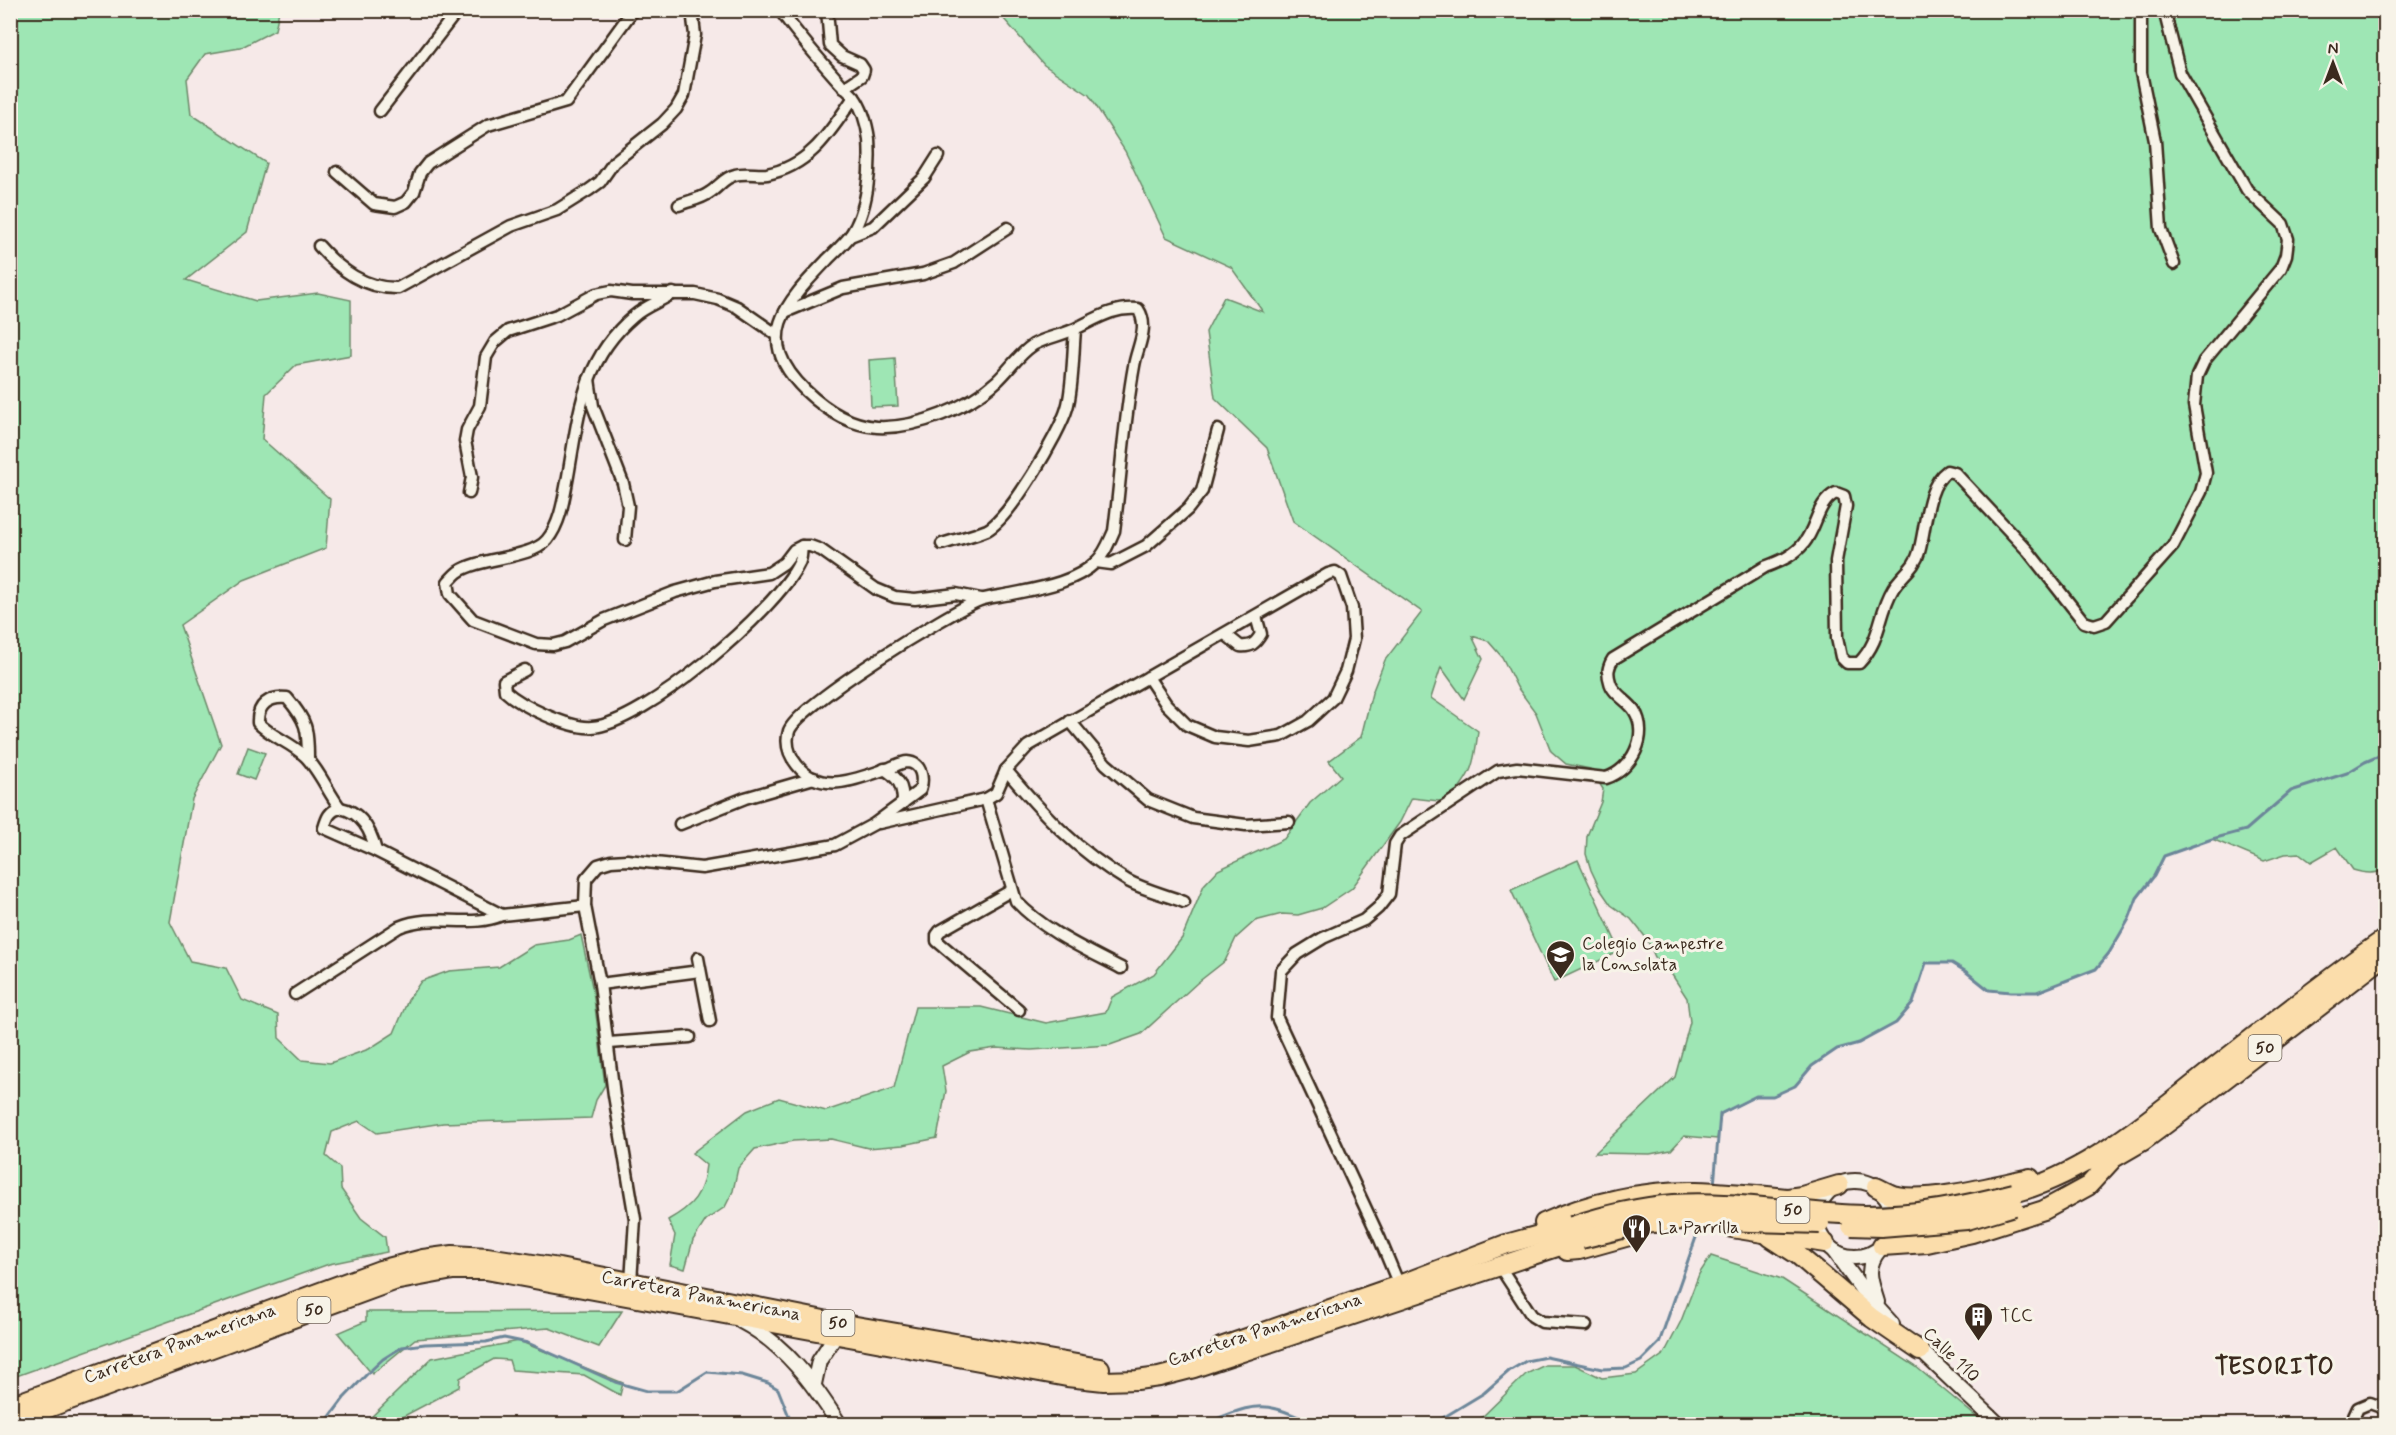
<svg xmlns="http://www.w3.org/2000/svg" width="2396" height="1435" font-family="Mynerve,sans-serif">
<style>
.green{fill:#9ee6b4;stroke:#6c8869;stroke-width:1.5}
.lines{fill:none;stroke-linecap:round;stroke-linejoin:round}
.stream{stroke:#6c8699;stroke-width:3}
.street-casing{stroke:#3b2a1e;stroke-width:15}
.secondary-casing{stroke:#3b2a1e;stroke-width:18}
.highway-casing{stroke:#3b2a1e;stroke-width:22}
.street{stroke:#f7f3e8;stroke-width:10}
.secondary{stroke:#f7f3e8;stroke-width:14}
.highway{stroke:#fbddab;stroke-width:18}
.highway-bridge-casing{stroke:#3b2a1e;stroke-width:22;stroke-linecap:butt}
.highway-bridge{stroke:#fbddab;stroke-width:18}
.labels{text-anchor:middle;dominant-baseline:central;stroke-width:6;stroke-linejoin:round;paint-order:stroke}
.shield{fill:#f7f3e8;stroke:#73665b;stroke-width:1.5}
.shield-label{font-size:16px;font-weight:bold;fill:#3b2a1e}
.poi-label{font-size:18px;fill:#3b2a1e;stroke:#f7f3e8;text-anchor:start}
.street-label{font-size:18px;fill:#3b2a1e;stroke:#f7f3e8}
.district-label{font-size:24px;font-weight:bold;letter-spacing:1.5px;fill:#3b2a1e;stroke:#f7f3e8}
</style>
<rect width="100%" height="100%" fill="#f6e9e8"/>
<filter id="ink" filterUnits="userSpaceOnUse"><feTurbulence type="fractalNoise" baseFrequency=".0167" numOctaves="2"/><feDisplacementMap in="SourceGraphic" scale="12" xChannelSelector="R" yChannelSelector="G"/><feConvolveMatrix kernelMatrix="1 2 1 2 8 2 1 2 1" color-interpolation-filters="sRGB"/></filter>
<g filter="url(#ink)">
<g class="green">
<polygon points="11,10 279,11 275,30 240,48 205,54 187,79 191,114 266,163 247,232 186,280 256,301 318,293 351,300 351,355 296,365 266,394 262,439 330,499 326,548 244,580 180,625 221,744 192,799 170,922 190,961 226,968 242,1000 278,1015 279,1038 302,1060 330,1063 369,1049 394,1033 408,1000 421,981 449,971 499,967 534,945 569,940 581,935 593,991 605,1085 596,1100 591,1118 443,1123 377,1133 359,1121 332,1132 326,1156 340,1168 341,1189 361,1218 385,1237 387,1252 329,1264 11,1378"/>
<path d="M997,11H2385L2386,869C2376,875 2363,873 2353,870L2337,847L2311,862L2299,853L2285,854L2264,861L2212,839L2164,856L2154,876L2137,898L2129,919L2109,953L2096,969L2037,992H2011L1989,990L1965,971L1952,963H1926L1913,1003L1896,1023L1859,1043L1837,1049L1812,1066L1795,1086L1773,1096H1756L1721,1114L1717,1139L1684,1136L1671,1150L1650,1154L1595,1153L1675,1077L1690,1022L1687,998L1667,967L1655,957L1647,939L1631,919L1611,905L1600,889L1591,870L1586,854L1587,836L1601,802L1603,789L1590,769L1566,764L1551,751L1536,713L1517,687L1502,657L1488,641L1472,636L1483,659L1464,699L1441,667L1431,698L1478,731C1474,767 1472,774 1448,802L1412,798L1400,822L1352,888L1322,908L1298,915L1282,914L1255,921L1236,938L1225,961L1197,983L1141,1034L1110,1045L1031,1050L996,1048L970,1052L942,1066L946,1091L937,1138L903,1145L868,1148L831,1139L793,1141L755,1149L738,1168L733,1191L725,1207L706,1220L693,1240L685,1269L670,1265L675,1235L668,1220C693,1206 703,1194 706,1165L692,1153L747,1111L779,1098L826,1111L894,1088L915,1007H981L1046,1023L1106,1012L1112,997L1154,974L1182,938L1204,885L1218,870L1284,839L1310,803L1341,776L1329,761L1361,737L1372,693L1385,660L1422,612L1293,521L1267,448L1215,398L1206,332L1224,297L1263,312L1231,267L1166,237L1125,151L1089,95L1044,65Z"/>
<polygon points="895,358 898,406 871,407 869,360"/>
<polygon points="248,747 265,753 254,780 238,774"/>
<polygon points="1578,860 1620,951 1554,982 1511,890"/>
<polygon points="1711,1256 1782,1279 1915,1366 1985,1424 1475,1424 1526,1374 1545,1365 1575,1365 1602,1378 1636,1374 1664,1354 1681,1321 1699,1274"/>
<polygon points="622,1311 599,1347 549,1328 415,1339 372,1374 338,1333 366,1321 366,1312"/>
<polygon points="519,1341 623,1383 620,1395 584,1375 512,1370 509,1360 494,1359 460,1378 459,1387 389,1424 364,1424 432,1358"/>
</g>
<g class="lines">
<g class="stream">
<polyline points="1714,1186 1720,1114 1756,1096 1773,1096 1795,1086 1812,1066 1837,1049 1859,1043 1896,1023 1913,1003 1926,963 1952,963 1965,971 1989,990 2011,992 2037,992 2096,969 2109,953 2129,919 2137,898 2154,876 2164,856 2212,839 2246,830 2291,791 2347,773 2365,762 2386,753"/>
<polyline points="318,1424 329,1418 344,1398 368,1373 383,1359 402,1347 425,1344 486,1342 504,1338 528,1343 615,1382 647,1391 677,1391 707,1372 742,1375 768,1383 778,1389 792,1424"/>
<path d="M1205,1424C1227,1415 1253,1401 1277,1409C1291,1413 1304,1420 1317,1424"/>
<polyline points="1418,1424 1441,1419 1484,1393 1509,1371 1526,1361 1546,1357 1602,1369 1626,1368 1641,1361 1659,1343 1700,1226"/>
</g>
<defs>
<g id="street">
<polyline points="827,10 830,45 842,56 860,64 864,70 862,76 844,88"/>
<polyline points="2141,10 2141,73 2155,141 2161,229 2174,264"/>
<polyline points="380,111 458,10"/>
<polyline points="337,172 374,204 395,207 406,202 414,192 420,173 428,163 488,125 566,102 633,10"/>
<path d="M679,205C688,201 701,199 709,193C719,187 723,178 735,175C745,172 757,175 767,174C811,166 831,130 854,97"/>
<polyline points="850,236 873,227 924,178 938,156"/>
<path d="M319,246C340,270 365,289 398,288L511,226L557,210L589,190L600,182L614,162L662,124L676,109L684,95L695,35L692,10"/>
<path d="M673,293C661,301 644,307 634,316C582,360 579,414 568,476C564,497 561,523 547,540C531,559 480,557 458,572C454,575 451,579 448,582L450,594L473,620L536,644L553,645L565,642L604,620L675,592L715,581L769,573L784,563L794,550L802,546H810L821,550L876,589L895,597L915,599L956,594L981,599"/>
<polyline points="785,312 843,288 923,274 954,263 1008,228"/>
<polyline points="589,379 593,406 623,483 628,506 625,540"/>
<polyline points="469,493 472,477 465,441 467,430 480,406 486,357 495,342 508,331 557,315 596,294 611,291 632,294 695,294 718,299 737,307 776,334"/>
<path d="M942,544C957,539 973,536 987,530C1009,519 1060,433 1067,408C1073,389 1073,351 1075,330"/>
<polyline points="1096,562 1111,564 1146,546 1188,509 1202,491 1218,430"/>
<path d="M1225,634L1240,646C1251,647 1255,644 1261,634L1256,616"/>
<path d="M525,670L504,681L505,691C521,706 570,729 592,727C643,724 777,610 799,563C802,559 801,551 802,546"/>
<polyline points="1070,721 1106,764 1148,800 1193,818 1246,825 1289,822"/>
<path d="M308,759C308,729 307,721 287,698C269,696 257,705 258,723C272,737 290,742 305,756C319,770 328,792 340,808C329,811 327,818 324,828L376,851L502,915L585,906"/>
<path d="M884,769C899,778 903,786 903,803"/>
<path d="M1006,770C1045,816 1076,850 1128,881C1145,890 1166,895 1184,902"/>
<path d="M986,799L1016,901C1044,931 1085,949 1121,968"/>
<path d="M340,808C362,812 371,831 376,851"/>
<polyline points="879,823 986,799 996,793 1006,770 1028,746 1328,574 1335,572 1341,576 1352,608 1354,639 1346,671 1333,698 1308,721 1281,736 1249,741 1215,737 1187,725 1166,704 1148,677"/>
<polyline points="680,824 745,798 814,778"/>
<polyline points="1012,890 940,931 937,935 937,941 1019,1010"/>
<polyline points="698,958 710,1021"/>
<polyline points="600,984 700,971"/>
<path d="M295,994L399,927C434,912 469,929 502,915"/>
<polyline points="609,1043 690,1037"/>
<polyline points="1500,1267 1532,1316 1542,1322 1586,1325"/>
<path d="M631,1282L635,1219L614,1095L600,984L585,906L586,879L598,865L611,861L627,860L702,868L835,845L874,824L920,790C924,779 922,763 907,762C902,762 895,766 890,768C860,777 822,797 797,765C789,755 785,744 789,731C798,705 949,612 980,600C990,597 1001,596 1011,594C1040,588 1074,583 1096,562C1105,554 1109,542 1114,531C1121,476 1124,420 1134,366C1137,347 1150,327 1138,309C1115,307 1099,317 1079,327C1065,335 1046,337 1033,345C1018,355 1010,369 997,381C969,407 917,429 877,427C849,425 826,410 806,391C751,338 786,303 828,259C835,252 844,244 850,236C868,211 871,169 869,139C867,125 863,109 854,97C850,92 845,89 841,84C820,60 799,37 780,10"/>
<path d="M1399,1285L1379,1237L1277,1018L1281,971L1297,954L1323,938L1364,920L1378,908L1389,894L1395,844L1400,836L1498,771L1517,768L1606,778C1632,770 1650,735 1634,710C1628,701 1612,693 1610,682C1607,673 1608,667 1613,659L1765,567C1780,561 1794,556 1804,543C1817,527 1817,502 1836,493L1844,496L1846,506L1836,561L1837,638L1841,657L1847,663H1859C1882,639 1878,614 1893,589C1901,575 1915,568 1919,552C1926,529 1926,486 1947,471L1955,473L2028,551L2084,622L2094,625L2106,621L2173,546L2201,492L2206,473L2194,405L2197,376L2204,361L2281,268L2286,255L2288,239L2283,224L2247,190L2180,73L2164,10"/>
<polyline points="2351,1423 2358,1408 2370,1403 2386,1409"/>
</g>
<g id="secondary">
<circle cx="1855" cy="1219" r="38"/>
<polyline points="1834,1251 1870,1300 1892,1324"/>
<path d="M1877,1302C1871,1282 1864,1268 1879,1250"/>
<path d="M741,1321C785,1344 813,1383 839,1424"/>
<polyline points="1915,1345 1998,1424"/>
<polyline points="814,1384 819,1361 836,1335"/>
</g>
<g id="highway">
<polyline points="2100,1166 2143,1141 2186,1109 2386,955"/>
<path d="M1876,1187C1883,1190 1890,1195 1897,1196C1929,1203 1997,1185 2030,1178"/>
<path d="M2014,1193C2088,1173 2151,1118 2210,1071C2268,1026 2325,980 2386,938"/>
<path d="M1544,1223C1589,1202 1647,1190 1696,1191C1727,1192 1757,1195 1788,1198L1802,1196L1839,1185"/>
<polyline points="1732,1228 1825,1243"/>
<polyline points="1770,1237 1798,1255 1872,1318 1920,1351"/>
<polyline points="1882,1246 1927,1243 1972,1233 2044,1210 2088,1186 2111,1161"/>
<polyline points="1567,1251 1579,1250 1633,1235"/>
<polyline points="1221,1347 1399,1285 1506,1244 1572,1226"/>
<polyline points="10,1406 380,1270 423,1259 453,1255 487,1257 559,1268 839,1323 1100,1368"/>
<polyline points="10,1422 394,1281 453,1270 486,1270 1067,1377 1104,1381 1137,1380 1159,1377 1194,1368 1581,1239"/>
</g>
</defs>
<use href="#street" class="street-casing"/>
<use href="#secondary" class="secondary-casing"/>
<use href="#highway" class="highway-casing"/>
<use href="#street" class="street"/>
<use href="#secondary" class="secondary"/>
<use href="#highway" class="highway"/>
<defs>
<g id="highway-bridge">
<path d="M1572,1226C1605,1215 1639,1207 1674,1204C1738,1200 1802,1214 1865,1215C1917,1215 1964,1206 2014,1193"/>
<polyline points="1851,1226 1881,1227 1967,1220 2014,1206"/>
<polyline points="1581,1239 1643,1224 1682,1220 1820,1224"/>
</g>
</defs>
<use href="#highway-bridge" class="highway-bridge-casing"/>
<use href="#highway-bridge" class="highway-bridge"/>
</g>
</g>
<defs>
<symbol id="school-pin" viewBox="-11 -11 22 30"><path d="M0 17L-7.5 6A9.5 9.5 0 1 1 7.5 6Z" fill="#3b2a1e" stroke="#f7f3e8"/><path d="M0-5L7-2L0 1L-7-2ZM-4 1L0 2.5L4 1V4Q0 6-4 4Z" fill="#fff"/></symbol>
<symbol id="restaurant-pin" viewBox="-11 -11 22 30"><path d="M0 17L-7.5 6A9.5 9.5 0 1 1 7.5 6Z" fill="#3b2a1e" stroke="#f7f3e8"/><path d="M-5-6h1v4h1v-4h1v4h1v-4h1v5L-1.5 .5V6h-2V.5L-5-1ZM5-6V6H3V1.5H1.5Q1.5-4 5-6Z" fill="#fff"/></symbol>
<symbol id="building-pin" viewBox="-11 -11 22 30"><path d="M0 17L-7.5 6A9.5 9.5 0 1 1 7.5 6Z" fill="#3b2a1e" stroke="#f7f3e8"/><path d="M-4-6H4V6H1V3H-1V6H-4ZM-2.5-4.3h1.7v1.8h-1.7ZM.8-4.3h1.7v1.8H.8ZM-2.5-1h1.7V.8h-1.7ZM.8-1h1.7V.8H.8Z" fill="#fff"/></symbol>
</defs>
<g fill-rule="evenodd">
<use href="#school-pin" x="1544" y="938" width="33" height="45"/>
<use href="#restaurant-pin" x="1620" y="1212" width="33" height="45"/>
<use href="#building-pin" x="1962" y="1300" width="33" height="45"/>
</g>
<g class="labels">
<g class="shield">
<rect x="2248.5" y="1035" width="33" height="26" rx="4.5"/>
<rect x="1776.5" y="1197" width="33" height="26" rx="4.5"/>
<rect x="297.5" y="1297" width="33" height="26" rx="4.5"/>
<rect x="821.5" y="1310" width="33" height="26" rx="4.5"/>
</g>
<g class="shield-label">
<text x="2265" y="1048">50</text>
<text x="1793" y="1210">50</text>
<text x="314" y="1310">50</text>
<text x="838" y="1323">50</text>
</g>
<g class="poi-label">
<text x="1582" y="944">Colegio Campestre<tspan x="1582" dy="21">la Consolata</tspan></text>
<text x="1658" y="1228">La Parrilla</text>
<text x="2000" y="1316">TCC</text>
</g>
<g class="street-label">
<text transform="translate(701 1296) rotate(11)">Carretera Panamericana</text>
<text transform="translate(1265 1330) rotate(-18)">Carretera Panamericana</text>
<text transform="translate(180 1344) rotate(-20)">Carretera Panamericana</text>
<text transform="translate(1951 1355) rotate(44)">Calle 110</text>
</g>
<g class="district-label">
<text x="2275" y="1367">TESORITO</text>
</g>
</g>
<rect width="2396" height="1435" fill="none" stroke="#f7f3e8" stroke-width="36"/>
<rect x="18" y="18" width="2360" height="1399" fill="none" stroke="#3b2a1e" stroke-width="2" filter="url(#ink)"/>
<g transform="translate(2333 63)" stroke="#f7f3e8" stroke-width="4.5" paint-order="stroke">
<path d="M0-4.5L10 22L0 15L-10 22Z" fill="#3b2a1e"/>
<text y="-9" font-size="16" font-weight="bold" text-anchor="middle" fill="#3b2a1e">N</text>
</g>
</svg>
